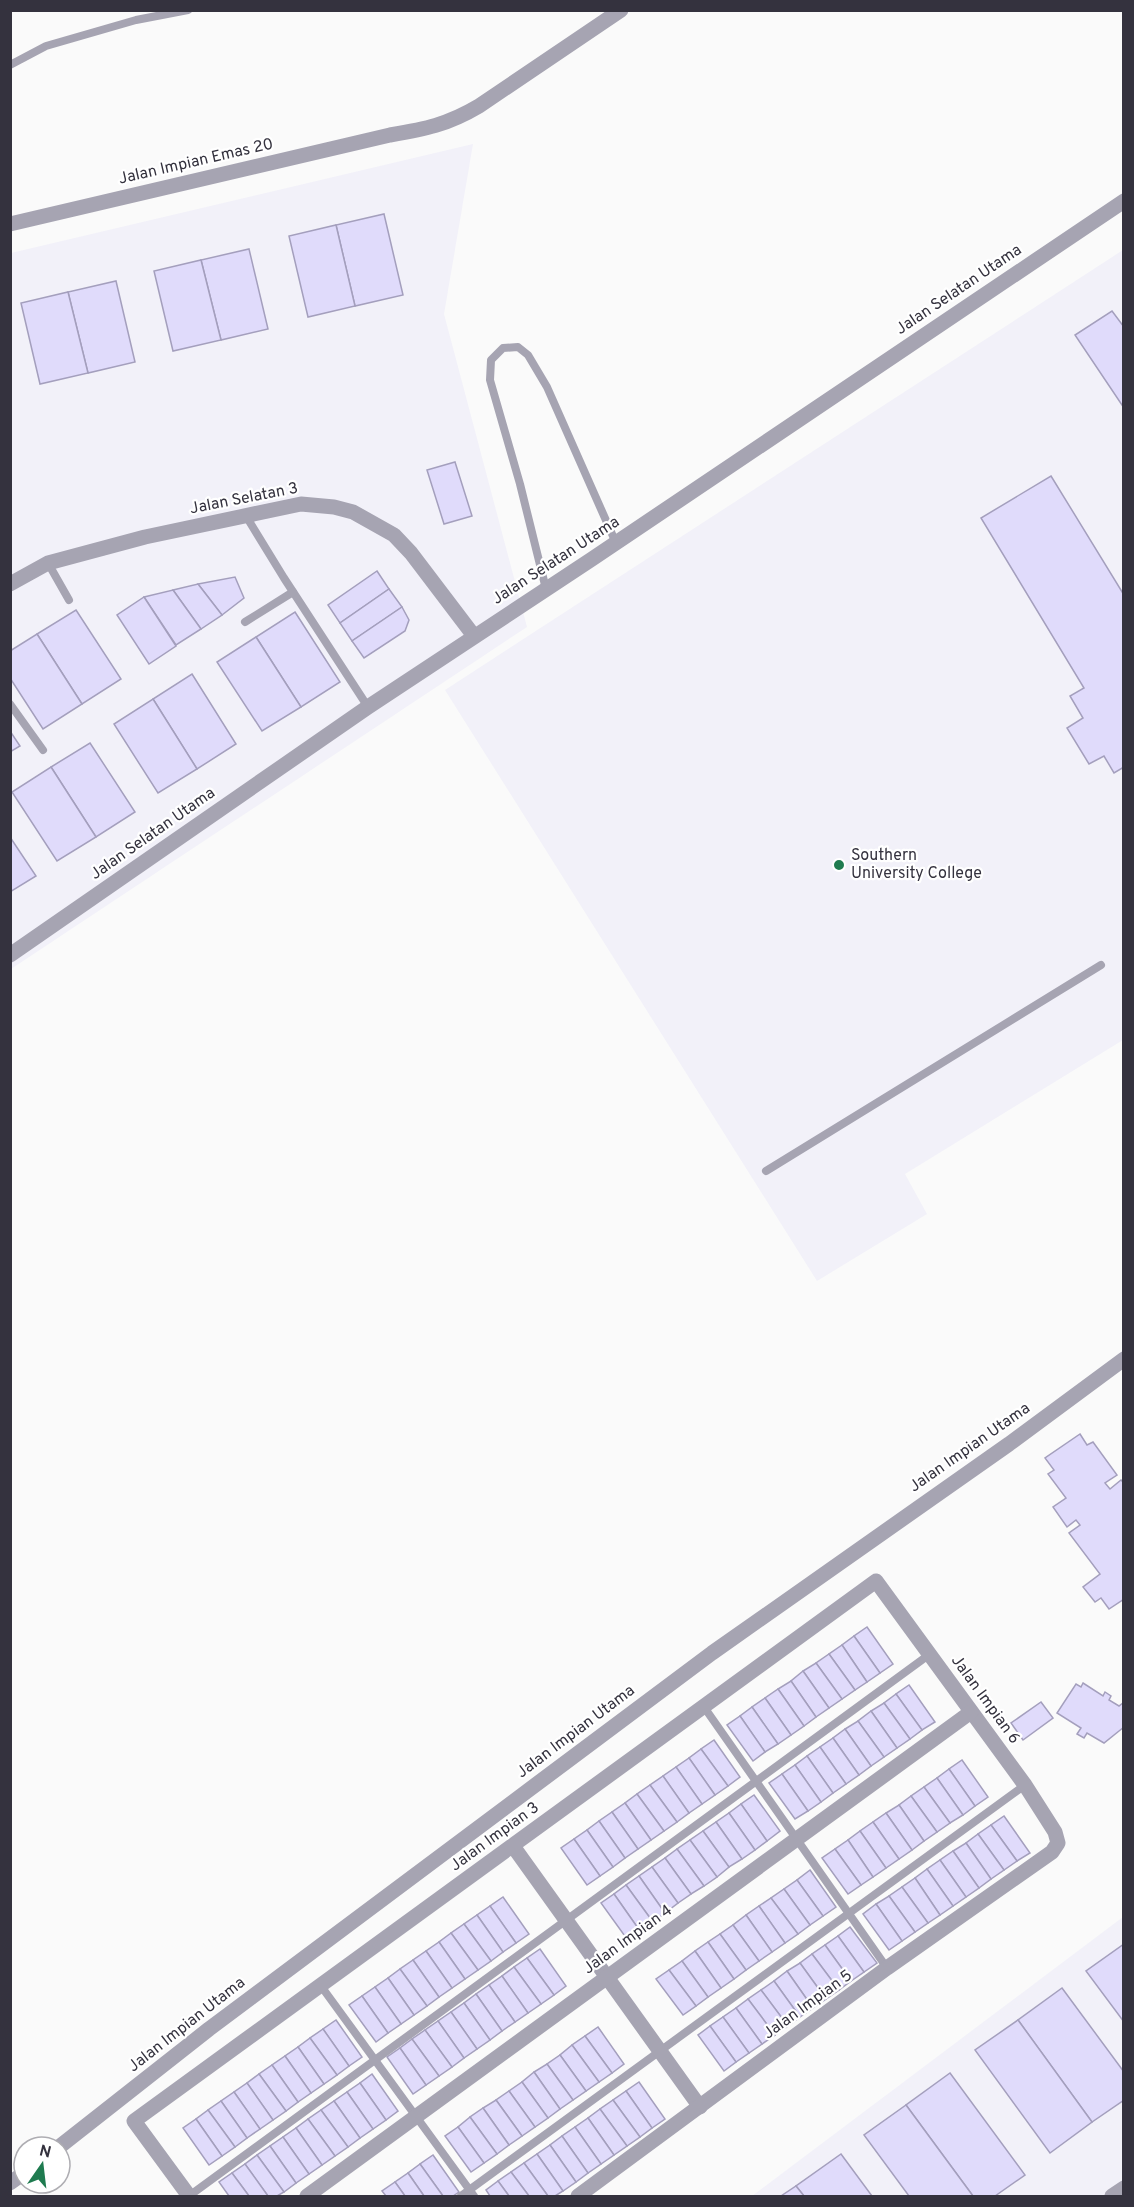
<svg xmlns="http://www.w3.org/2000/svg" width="1134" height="2207" font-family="Overpass,sans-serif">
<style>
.built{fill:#f2f1f9}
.building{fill:#e0dbfb;stroke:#a49fbd;stroke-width:1.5}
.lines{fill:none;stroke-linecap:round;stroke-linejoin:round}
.service{stroke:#a6a4b2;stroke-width:8}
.minor{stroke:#a6a4b2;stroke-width:15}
.tertiary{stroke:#a6a4b2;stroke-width:15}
.poi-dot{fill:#1f7b50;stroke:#fff;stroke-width:2}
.labels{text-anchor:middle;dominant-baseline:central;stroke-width:4.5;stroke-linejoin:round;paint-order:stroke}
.street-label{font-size:16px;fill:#34323e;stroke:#fff}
.poi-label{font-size:16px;fill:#34323e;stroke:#fff;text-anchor:start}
</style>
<rect width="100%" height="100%" fill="#fafafa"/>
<g class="built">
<polygon points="473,144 444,314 527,627 11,969 11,253"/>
<polygon points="1123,250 1123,1040 905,1174 927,1214 817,1281 445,690"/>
<polygon points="1123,1917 1123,2196 752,2196"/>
</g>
<g class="building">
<polygon points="384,214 403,295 355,306 336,225"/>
<polygon points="336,225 355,306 308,317 289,236"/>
<polygon points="249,249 268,329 221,340 201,260"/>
<polygon points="201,260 221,340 173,351 154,271"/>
<polygon points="116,281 135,362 88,373 68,292"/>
<polygon points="68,292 88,373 40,384 21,303"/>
<polygon points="1112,311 1124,327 1124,408 1075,335"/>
<polygon points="455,462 472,516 444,524 427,470"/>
<polygon points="1051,476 1124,595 1124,767 1114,773 1104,756 1089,764 1067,728 1083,718 1070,696 1084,688 981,518"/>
<polygon points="377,571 389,589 340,623 328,605"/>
<polygon points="235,577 244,598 222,615 198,584"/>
<polygon points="198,584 222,615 201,629 173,590"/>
<polygon points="389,589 402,607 352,641 340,623"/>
<polygon points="173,590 201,629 176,645 144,597"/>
<polygon points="144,597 176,646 149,664 117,615"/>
<polygon points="402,607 409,620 405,631 364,658 352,641"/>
<polygon points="76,610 121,679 82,704 37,634"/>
<polygon points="295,612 340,682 301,707 256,637"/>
<polygon points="37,634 82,704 43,729 10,678 10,651"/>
<polygon points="256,637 301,707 262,731 217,662"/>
<polygon points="192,674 236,744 197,769 153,699"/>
<polygon points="153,699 197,769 158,793 114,724"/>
<polygon points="10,731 20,746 10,752"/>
<polygon points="90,743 135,812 96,837 51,767"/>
<polygon points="51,767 96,837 57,861 12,792"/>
<polygon points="10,837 36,876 10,892"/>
<polygon points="1080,1434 1087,1445 1093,1442 1117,1475 1105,1483 1110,1489 1121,1480 1124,1483 1124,1599 1109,1609 1101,1598 1095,1602 1083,1587 1100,1574 1069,1533 1080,1525 1076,1520 1067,1527 1053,1507 1066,1498 1048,1474 1054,1470 1045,1458"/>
<polygon points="867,1627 893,1664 880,1673 854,1636"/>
<polygon points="854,1636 880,1673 867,1682 842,1645"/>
<polygon points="842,1645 867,1682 855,1690 829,1654"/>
<polygon points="829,1654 855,1690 842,1699 816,1663"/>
<polygon points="816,1663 842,1699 829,1708 803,1671"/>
<polygon points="803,1671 829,1708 816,1717 791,1681"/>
<polygon points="791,1681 816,1717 804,1726 778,1689"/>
<polygon points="1083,1683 1103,1696 1105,1692 1111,1696 1109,1700 1119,1706 1124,1702 1124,1727 1104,1743 1087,1733 1084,1738 1077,1734 1081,1728 1057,1713 1076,1684 1081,1687"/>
<polygon points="909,1685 935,1722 922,1730 896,1694"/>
<polygon points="778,1689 804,1726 791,1735 765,1698"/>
<polygon points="896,1694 922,1730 910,1739 884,1703"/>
<polygon points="765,1698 791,1735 778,1744 752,1707"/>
<polygon points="1041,1702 1053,1718 1023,1740 1011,1723"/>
<polygon points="884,1703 910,1739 897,1748 871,1711"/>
<polygon points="752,1707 778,1744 765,1752 740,1716"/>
<polygon points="871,1711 897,1748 884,1757 858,1721"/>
<polygon points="740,1716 765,1752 753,1761 727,1725"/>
<polygon points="858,1721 884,1757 871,1766 845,1729"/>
<polygon points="845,1729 871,1766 859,1775 833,1738"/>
<polygon points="833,1738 859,1775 846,1784 820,1747"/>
<polygon points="714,1740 740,1777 728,1786 701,1749"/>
<polygon points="820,1747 846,1784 833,1793 807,1756"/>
<polygon points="701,1749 728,1786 715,1795 689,1758"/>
<polygon points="807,1756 833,1793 821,1802 795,1765"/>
<polygon points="689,1758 715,1795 702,1804 676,1767"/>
<polygon points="962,1760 988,1797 975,1806 949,1769"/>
<polygon points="795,1765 821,1802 808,1811 782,1774"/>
<polygon points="676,1767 702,1804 689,1813 663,1776"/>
<polygon points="949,1769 975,1806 963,1815 937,1778"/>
<polygon points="782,1774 808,1811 795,1819 769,1783"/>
<polygon points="663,1776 689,1813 677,1822 650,1785"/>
<polygon points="937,1778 963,1815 950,1823 924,1787"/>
<polygon points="650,1785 677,1822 664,1831 637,1794"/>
<polygon points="924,1787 950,1823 937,1832 911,1796"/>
<polygon points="637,1794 664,1831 651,1840 625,1803"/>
<polygon points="754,1795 780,1831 767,1841 741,1804"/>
<polygon points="911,1796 937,1832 924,1841 899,1805"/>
<polygon points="625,1803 651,1840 638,1849 612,1812"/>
<polygon points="741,1804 767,1841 755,1850 729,1813"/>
<polygon points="899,1805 924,1841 912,1850 886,1813"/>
<polygon points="612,1812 638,1849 625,1858 599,1821"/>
<polygon points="729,1813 755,1850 742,1859 716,1822"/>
<polygon points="886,1813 912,1850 899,1859 873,1822"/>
<polygon points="1004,1816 1030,1853 1017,1861 991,1825"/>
<polygon points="599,1821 625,1858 613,1867 587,1830"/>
<polygon points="716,1822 742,1859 729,1867 703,1831"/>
<polygon points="873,1822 899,1859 886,1868 860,1831"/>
<polygon points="991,1825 1017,1861 1004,1870 978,1834"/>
<polygon points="587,1830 613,1867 600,1876 574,1839"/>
<polygon points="703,1831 729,1867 717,1877 690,1840"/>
<polygon points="860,1831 886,1868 873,1877 848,1840"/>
<polygon points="978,1834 1004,1870 991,1879 966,1843"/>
<polygon points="574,1839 600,1876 587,1885 561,1848"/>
<polygon points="690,1840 717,1877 704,1886 677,1849"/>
<polygon points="848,1840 873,1877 861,1885 835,1849"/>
<polygon points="966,1843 991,1879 979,1888 953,1851"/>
<polygon points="677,1849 704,1886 691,1894 665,1858"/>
<polygon points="835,1849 861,1885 848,1894 822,1858"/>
<polygon points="953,1851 979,1888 966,1897 940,1860"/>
<polygon points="665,1858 691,1894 678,1903 652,1867"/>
<polygon points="940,1860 966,1897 953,1906 927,1869"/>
<polygon points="652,1867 678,1903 665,1913 639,1876"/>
<polygon points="927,1869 953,1906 940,1915 915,1878"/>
<polygon points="810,1870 836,1907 823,1916 797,1880"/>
<polygon points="639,1876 665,1913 653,1922 626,1885"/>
<polygon points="915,1878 940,1915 928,1923 902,1887"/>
<polygon points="797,1880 823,1916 810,1925 784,1889"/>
<polygon points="626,1885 653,1922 640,1931 614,1894"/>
<polygon points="902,1887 928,1923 915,1932 889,1896"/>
<polygon points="784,1889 810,1925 798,1934 771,1898"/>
<polygon points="614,1894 640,1931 627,1939 601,1903"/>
<polygon points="889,1896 915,1932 902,1941 876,1904"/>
<polygon points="503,1897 529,1934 516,1943 490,1906"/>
<polygon points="771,1898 798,1934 785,1943 759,1906"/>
<polygon points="876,1904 902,1941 889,1950 863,1914"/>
<polygon points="490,1906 516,1943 503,1952 477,1915"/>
<polygon points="759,1906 785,1943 772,1952 746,1915"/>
<polygon points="477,1915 503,1952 491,1961 464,1924"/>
<polygon points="746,1915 772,1952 759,1961 733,1925"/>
<polygon points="464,1924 491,1961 478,1970 451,1933"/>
<polygon points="733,1925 759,1961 746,1970 720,1934"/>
<polygon points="850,1927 877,1963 864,1972 838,1936"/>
<polygon points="451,1933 478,1970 465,1979 439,1942"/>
<polygon points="720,1934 746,1970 734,1979 708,1942"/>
<polygon points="838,1936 864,1972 851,1981 825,1945"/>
<polygon points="439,1942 465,1979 452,1988 426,1951"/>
<polygon points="708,1942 734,1979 721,1988 695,1951"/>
<polygon points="1124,1944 1124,2022 1086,1971"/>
<polygon points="825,1945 851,1981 839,1990 812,1954"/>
<polygon points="540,1949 566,1986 554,1995 527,1958"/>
<polygon points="426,1951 452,1988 439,1997 413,1960"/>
<polygon points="695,1951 721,1988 708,1997 682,1961"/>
<polygon points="812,1954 839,1990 826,1999 800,1963"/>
<polygon points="527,1958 554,1995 541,2004 514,1967"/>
<polygon points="413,1960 439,1997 427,2006 400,1969"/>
<polygon points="682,1961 708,1997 696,2006 669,1970"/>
<polygon points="800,1963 826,1999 813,2008 787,1971"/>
<polygon points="514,1967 541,2004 528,2013 502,1976"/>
<polygon points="400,1969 427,2006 414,2015 388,1978"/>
<polygon points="669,1970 696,2006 683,2015 656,1979"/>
<polygon points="787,1971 813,2008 800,2017 774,1981"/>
<polygon points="502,1976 528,2013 515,2022 489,1985"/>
<polygon points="388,1978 414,2015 401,2024 375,1987"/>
<polygon points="774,1981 800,2017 788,2026 761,1990"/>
<polygon points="489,1985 515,2022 502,2031 476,1994"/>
<polygon points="375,1987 401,2024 388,2033 362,1996"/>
<polygon points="1062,1988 1124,2072 1124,2100 1092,2122 1018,2020"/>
<polygon points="761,1990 788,2026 775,2035 748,1999"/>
<polygon points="476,1994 502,2031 490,2040 464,2003"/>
<polygon points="362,1996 388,2033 376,2042 349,2005"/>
<polygon points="748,1999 775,2035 762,2044 736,2008"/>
<polygon points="464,2003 490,2040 477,2049 451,2012"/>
<polygon points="736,2008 762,2044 749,2053 723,2017"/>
<polygon points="451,2012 477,2049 464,2058 438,2021"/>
<polygon points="723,2017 749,2053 736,2062 710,2026"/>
<polygon points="336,2020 362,2057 349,2066 323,2029"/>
<polygon points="1018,2020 1092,2122 1050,2153 975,2050"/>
<polygon points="438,2021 464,2058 452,2067 425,2030"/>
<polygon points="710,2026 736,2062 724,2071 698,2035"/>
<polygon points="598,2027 624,2064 612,2073 585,2036"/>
<polygon points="323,2029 349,2066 337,2075 310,2038"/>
<polygon points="425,2030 452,2067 439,2076 412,2039"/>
<polygon points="585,2036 612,2073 599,2082 572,2045"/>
<polygon points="310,2038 337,2075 324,2084 298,2047"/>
<polygon points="412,2039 439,2076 426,2085 400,2048"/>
<polygon points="572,2045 599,2082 586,2091 560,2055"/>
<polygon points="298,2047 324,2084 311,2093 285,2056"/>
<polygon points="400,2048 426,2085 413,2094 387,2057"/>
<polygon points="560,2055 586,2091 573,2100 547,2064"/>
<polygon points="285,2056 311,2093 298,2102 272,2065"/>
<polygon points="547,2064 573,2100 560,2109 534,2072"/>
<polygon points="272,2065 298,2102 286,2111 259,2074"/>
<polygon points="534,2072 560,2109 548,2118 522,2082"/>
<polygon points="950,2073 1025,2175 995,2196 973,2196 906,2105"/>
<polygon points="259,2074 286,2111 273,2120 247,2083"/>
<polygon points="372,2074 398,2111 386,2120 360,2083"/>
<polygon points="522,2082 548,2118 535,2127 509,2091"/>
<polygon points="639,2082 665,2119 652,2128 626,2091"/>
<polygon points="247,2083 273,2120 260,2129 234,2092"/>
<polygon points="360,2083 386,2120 373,2129 347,2092"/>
<polygon points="509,2091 535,2127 522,2136 496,2100"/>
<polygon points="626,2091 652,2128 640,2137 613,2100"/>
<polygon points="234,2092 260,2129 247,2138 221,2101"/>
<polygon points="347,2092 373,2129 360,2138 334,2101"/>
<polygon points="496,2100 522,2136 509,2145 483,2108"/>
<polygon points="613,2100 640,2137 627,2146 600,2109"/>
<polygon points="221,2101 247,2138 235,2147 208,2110"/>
<polygon points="334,2101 360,2138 348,2147 321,2110"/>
<polygon points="906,2105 973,2196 909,2196 864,2135"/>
<polygon points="483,2108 509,2145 497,2154 470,2117"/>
<polygon points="600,2109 627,2146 614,2155 588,2118"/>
<polygon points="208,2110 235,2147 222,2156 196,2119"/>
<polygon points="321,2110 348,2147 335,2156 308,2119"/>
<polygon points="470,2117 497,2154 484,2163 458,2127"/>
<polygon points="588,2118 614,2155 601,2164 575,2127"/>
<polygon points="196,2119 222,2156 209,2165 183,2128"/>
<polygon points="308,2119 335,2156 322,2165 296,2128"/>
<polygon points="458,2127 484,2163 471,2172 445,2136"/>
<polygon points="575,2127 601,2164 588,2173 562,2136"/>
<polygon points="296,2128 322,2165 309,2174 283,2137"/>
<polygon points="562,2136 588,2173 576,2182 550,2145"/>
<polygon points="283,2137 309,2174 296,2183 270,2146"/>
<polygon points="550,2145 576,2182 563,2191 537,2154"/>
<polygon points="270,2146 296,2183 284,2192 257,2155"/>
<polygon points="537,2154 563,2191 555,2196 548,2196 524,2163"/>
<polygon points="841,2154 872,2196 804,2196 796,2186"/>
<polygon points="257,2155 284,2192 277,2196 268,2196 245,2164"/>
<polygon points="433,2155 459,2192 453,2196 443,2196 420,2164"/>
<polygon points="524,2163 548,2196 529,2196 511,2172"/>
<polygon points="245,2164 268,2196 249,2196 232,2173"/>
<polygon points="420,2164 443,2196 424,2196 408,2173"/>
<polygon points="511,2172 529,2196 509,2196 498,2181"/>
<polygon points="232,2173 249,2196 229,2196 219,2182"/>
<polygon points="408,2173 424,2196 405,2196 395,2182"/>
<polygon points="498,2181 509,2196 490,2196 486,2190"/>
<polygon points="395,2182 405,2196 386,2196 382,2191"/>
<polygon points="796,2186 804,2196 781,2196"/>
</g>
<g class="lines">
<g class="service">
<polyline points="10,65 46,46 136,20 188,10"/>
<polyline points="246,516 284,578 368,707"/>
<polyline points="48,563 69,600"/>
<polyline points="546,589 520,484 490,380 491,360 503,348 518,347 528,355 547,387 616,543"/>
<polyline points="245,622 293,592"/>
<polyline points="10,704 43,750"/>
<polyline points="766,1171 1101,965"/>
<polyline points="704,1707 887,1968"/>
<polyline points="321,1986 474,2196"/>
<polyline points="189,2196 930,1654"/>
<polyline points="461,2196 1025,1785"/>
</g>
<g class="minor">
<path d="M10,224L390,135C425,129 447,125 479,106L621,10"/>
<polyline points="10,584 48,563 145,537 301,504 334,507 353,512 394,535 411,553 474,636"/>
<polyline points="513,1846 700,2107"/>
<polyline points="59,2147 209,2029 712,1653 1009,1444 1124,1359"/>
<polyline points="10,2183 24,2173"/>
<polyline points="189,2196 134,2121 876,1581 1025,1785 1055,1832 1058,1843 1052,1852 887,1968 578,2196"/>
<polyline points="307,2196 971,1712"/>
</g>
<g class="tertiary">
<polyline points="10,955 368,707 592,559 1124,201"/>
<polyline points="1112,2196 1124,2188"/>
</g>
</g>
<circle class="poi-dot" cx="839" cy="865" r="6"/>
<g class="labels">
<g class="street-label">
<text transform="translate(196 162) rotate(-13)">Jalan Impian Emas 20</text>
<text transform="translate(959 290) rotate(-34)">Jalan Selatan Utama</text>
<text transform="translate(244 499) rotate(-11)">Jalan Selatan 3</text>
<text transform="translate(556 561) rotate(-33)">Jalan Selatan Utama</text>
<text transform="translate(153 834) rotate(-35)">Jalan Selatan Utama</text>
<text transform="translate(970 1448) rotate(-35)">Jalan Impian Utama</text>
<text transform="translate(985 1700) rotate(54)">Jalan Impian 6</text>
<text transform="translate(576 1732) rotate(-37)">Jalan Impian Utama</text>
<text transform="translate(495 1837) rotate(-36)">Jalan Impian 3</text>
<text transform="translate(628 1940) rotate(-36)">Jalan Impian 4</text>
<text transform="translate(808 2005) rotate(-36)">Jalan Impian 5</text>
<text transform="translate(187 2025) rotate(-38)">Jalan Impian Utama</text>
</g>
<g class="poi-label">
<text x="851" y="856">Southern<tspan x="851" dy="18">University College</tspan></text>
</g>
</g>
<rect width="1134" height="2207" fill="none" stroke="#34323e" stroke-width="24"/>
<g transform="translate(42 2165) rotate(14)"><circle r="28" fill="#ffffff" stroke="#aeadb2" stroke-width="1.5"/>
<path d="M0-4.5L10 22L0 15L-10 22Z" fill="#1f7b50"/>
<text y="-9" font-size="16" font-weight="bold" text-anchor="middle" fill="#34323e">N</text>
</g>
</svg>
